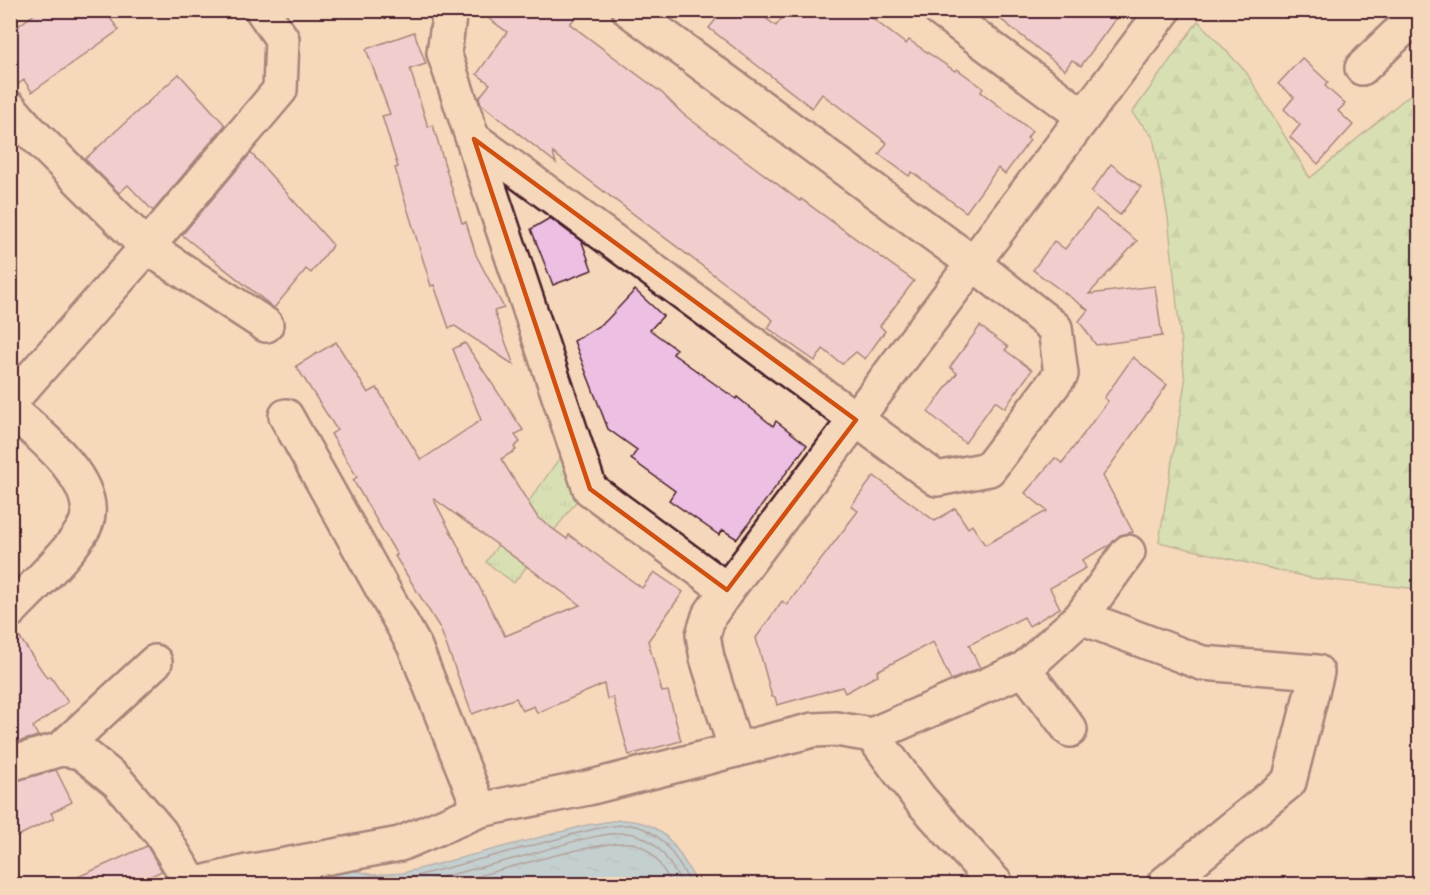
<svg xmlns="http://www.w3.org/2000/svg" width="1430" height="895" font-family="'Indie Flower',sans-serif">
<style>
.forest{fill:url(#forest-firs);stroke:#7f846a;stroke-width:1.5}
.park{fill:url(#park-tufts);stroke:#7f846a;stroke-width:1.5}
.water{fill:url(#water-ripples);stroke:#6f829c;stroke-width:1.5}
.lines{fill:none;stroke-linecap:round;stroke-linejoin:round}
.shore{stroke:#636177;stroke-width:1.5}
.building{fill:#ecbfe3;stroke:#4a1f2b;stroke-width:1.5;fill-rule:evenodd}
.minor-casing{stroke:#4a1f2b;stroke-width:38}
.minor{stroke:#f5d8bb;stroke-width:33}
.marked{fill:none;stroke:#d05011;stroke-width:4.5;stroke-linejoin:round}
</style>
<defs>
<pattern id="forest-firs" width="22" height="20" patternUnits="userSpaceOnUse" patternTransform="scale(1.5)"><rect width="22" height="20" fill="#b4e8a9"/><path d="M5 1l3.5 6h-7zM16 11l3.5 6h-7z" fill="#9cc792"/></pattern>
<pattern id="park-tufts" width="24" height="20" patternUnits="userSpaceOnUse" patternTransform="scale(1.5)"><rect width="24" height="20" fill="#b4e8a9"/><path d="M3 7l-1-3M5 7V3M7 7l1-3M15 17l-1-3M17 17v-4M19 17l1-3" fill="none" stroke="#9cc792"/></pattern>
<pattern id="water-ripples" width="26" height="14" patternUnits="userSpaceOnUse" patternTransform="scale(1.5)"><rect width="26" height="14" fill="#88c4e8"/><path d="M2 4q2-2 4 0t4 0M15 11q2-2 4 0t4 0" fill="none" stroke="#77a8c7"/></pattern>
</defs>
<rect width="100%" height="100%" fill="#f5d8bb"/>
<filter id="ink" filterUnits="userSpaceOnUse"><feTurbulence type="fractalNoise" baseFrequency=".0167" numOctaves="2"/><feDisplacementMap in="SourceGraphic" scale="12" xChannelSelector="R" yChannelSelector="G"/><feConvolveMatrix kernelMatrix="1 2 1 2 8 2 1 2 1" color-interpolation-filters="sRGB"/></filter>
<g filter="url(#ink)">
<polygon class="forest" points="1198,21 1246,72 1310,178 1419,87 1419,589 1311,578 1159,542 1185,382 1168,217 1153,137 1132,113"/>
<polygon class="park" points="561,456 579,498 514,583 486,562"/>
<path class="water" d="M619,820C667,820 676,849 698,884H303L336,872L358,871L373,875L403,873L587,825Z"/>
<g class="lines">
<g class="shore">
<path d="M317,884L337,878L357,877L374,881L405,879C450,867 496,855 542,843C566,837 613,821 636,826C665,833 677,861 691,884"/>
<path d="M414,884C450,875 485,866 521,857C546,850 615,826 637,835C661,843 670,864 682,884"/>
<path d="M450,884C481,876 613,835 636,844C655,851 662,868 672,884"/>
</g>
</g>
<g class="building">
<polygon points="40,10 104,10 119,30 32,92 24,80 10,90 10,32"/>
<polygon points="477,10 580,11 570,24 662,93 683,114 800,201 801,199 914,281 880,326 885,331 865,359 856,352 842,364 823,349 815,361 768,328 773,320 722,281 553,153 556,163 481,104 479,98 490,84 477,74 507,32"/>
<polygon points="723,10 755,10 776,26 788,10 861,10 906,44 909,40 955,71 957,69 983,88 981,92 1032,131 1027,138 1030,140 1005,174 998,168 966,212 912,172 909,176 879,154 887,143 822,94 812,108 709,28"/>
<polygon points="989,10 1122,10 1081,66 1072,60 1065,70"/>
<polygon points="414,32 426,64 410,69 428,127 433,125 462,223 466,222 476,255 504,308 494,311 514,365 455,326 449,328 434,285 431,286 395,168 398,167 382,116 390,114 366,49"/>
<polygon points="1302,58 1328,82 1325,86 1345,104 1338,111 1353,125 1318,164 1290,137 1300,125 1284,109 1294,97 1278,84"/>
<polygon points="179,74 225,125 153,211 128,185 119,193 85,159"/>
<polygon points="251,153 333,245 311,273 306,269 274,308 182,235"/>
<polygon points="1111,164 1141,187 1120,215 1091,192"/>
<polygon points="1096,209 1137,241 1089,294 1155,286 1162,336 1096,345 1079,321 1088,310 1033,270 1054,241 1065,249"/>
<polygon points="550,218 582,242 592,270 553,285 531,229"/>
<polygon points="635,290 663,316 650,330 676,349 673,354 736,399 737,397 773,426 776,421 807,445 737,539 723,530 719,535 669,500 675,491 631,459 637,450 608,429 574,341 605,322"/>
<polygon points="980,326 1008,347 1005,350 1032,370 1005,408 995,401 965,443 928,412 957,373 950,367"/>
<path d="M336,342L368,393L377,388L421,460L481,420L453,349L465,343L523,430L515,435L520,442L514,447L516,450L501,459L538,518L567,539L569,535L642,588L654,572L683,592L648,641L662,692L668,691L681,741L629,755L613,697L607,699L604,684L537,713L534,706L522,711L516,698L472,714L440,628L395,556L397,555L353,480L357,477L331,434L337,430L296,366ZM433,498L580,605L505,636Z"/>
<polygon points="1133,357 1167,385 1103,476 1133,532 1120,535 1110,545 1082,560 1086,568 1050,588 1060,608 1029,626 1024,617 969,645 980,668 951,680 933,642 877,671 878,675 845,693 842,687 777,705 775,697 772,697 756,638 782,601 787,605 858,511 851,506 874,476 935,521 955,508 968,528 972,525 985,545 1047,511 1025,493 1055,458 1062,463 1108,401 1104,398"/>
<polygon points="10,629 14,629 47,678 50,676 68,702 33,727 38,736 10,744"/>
<polygon points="56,770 72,802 51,813 54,818 10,840 10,782"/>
<polygon points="147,846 162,871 131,885 60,885"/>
</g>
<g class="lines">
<defs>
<g id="minor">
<polyline points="450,10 444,53 590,489 727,590"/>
<polyline points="940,10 1083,116"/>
<polyline points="1362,68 1420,12"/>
<polyline points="10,108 29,130 147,247 266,325"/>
<polyline points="474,139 937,479 989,469 1061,374 1055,328 973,263 629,10"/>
<polyline points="10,402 147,247 280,90 282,39 262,10"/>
<path d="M10,409C37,432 101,483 86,523C77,546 29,591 10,611"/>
<polyline points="286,416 415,647 480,810"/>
<polyline points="1081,617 1202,663 1317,672 1289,782 1164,884"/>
<polyline points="1024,669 1070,730"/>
<polyline points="872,735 1024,669 1081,617 1128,552"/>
<polyline points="61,749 155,662"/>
<polyline points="736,750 707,658 703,635 709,616 727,590 1164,10"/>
<polyline points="10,764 61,749 81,752 118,782 160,832 192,884"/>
<polyline points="197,884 247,872 400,844 480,810 588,788 813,730 836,729 872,735 920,799 996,884"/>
</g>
</defs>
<use href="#minor" class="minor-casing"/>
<use href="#minor" class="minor"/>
</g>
</g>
<path d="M0 0H1430V895H0ZM474,139L856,420L727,590L590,489Z" fill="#f5d8bb" fill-opacity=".55" fill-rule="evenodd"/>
<path class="marked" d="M474,139L856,420L727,590L590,489Z"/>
<rect width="1430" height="895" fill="none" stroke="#f5d8bb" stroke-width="36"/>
<rect x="18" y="18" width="1394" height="859" fill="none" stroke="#4a1f2b" stroke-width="2" filter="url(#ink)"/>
</svg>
